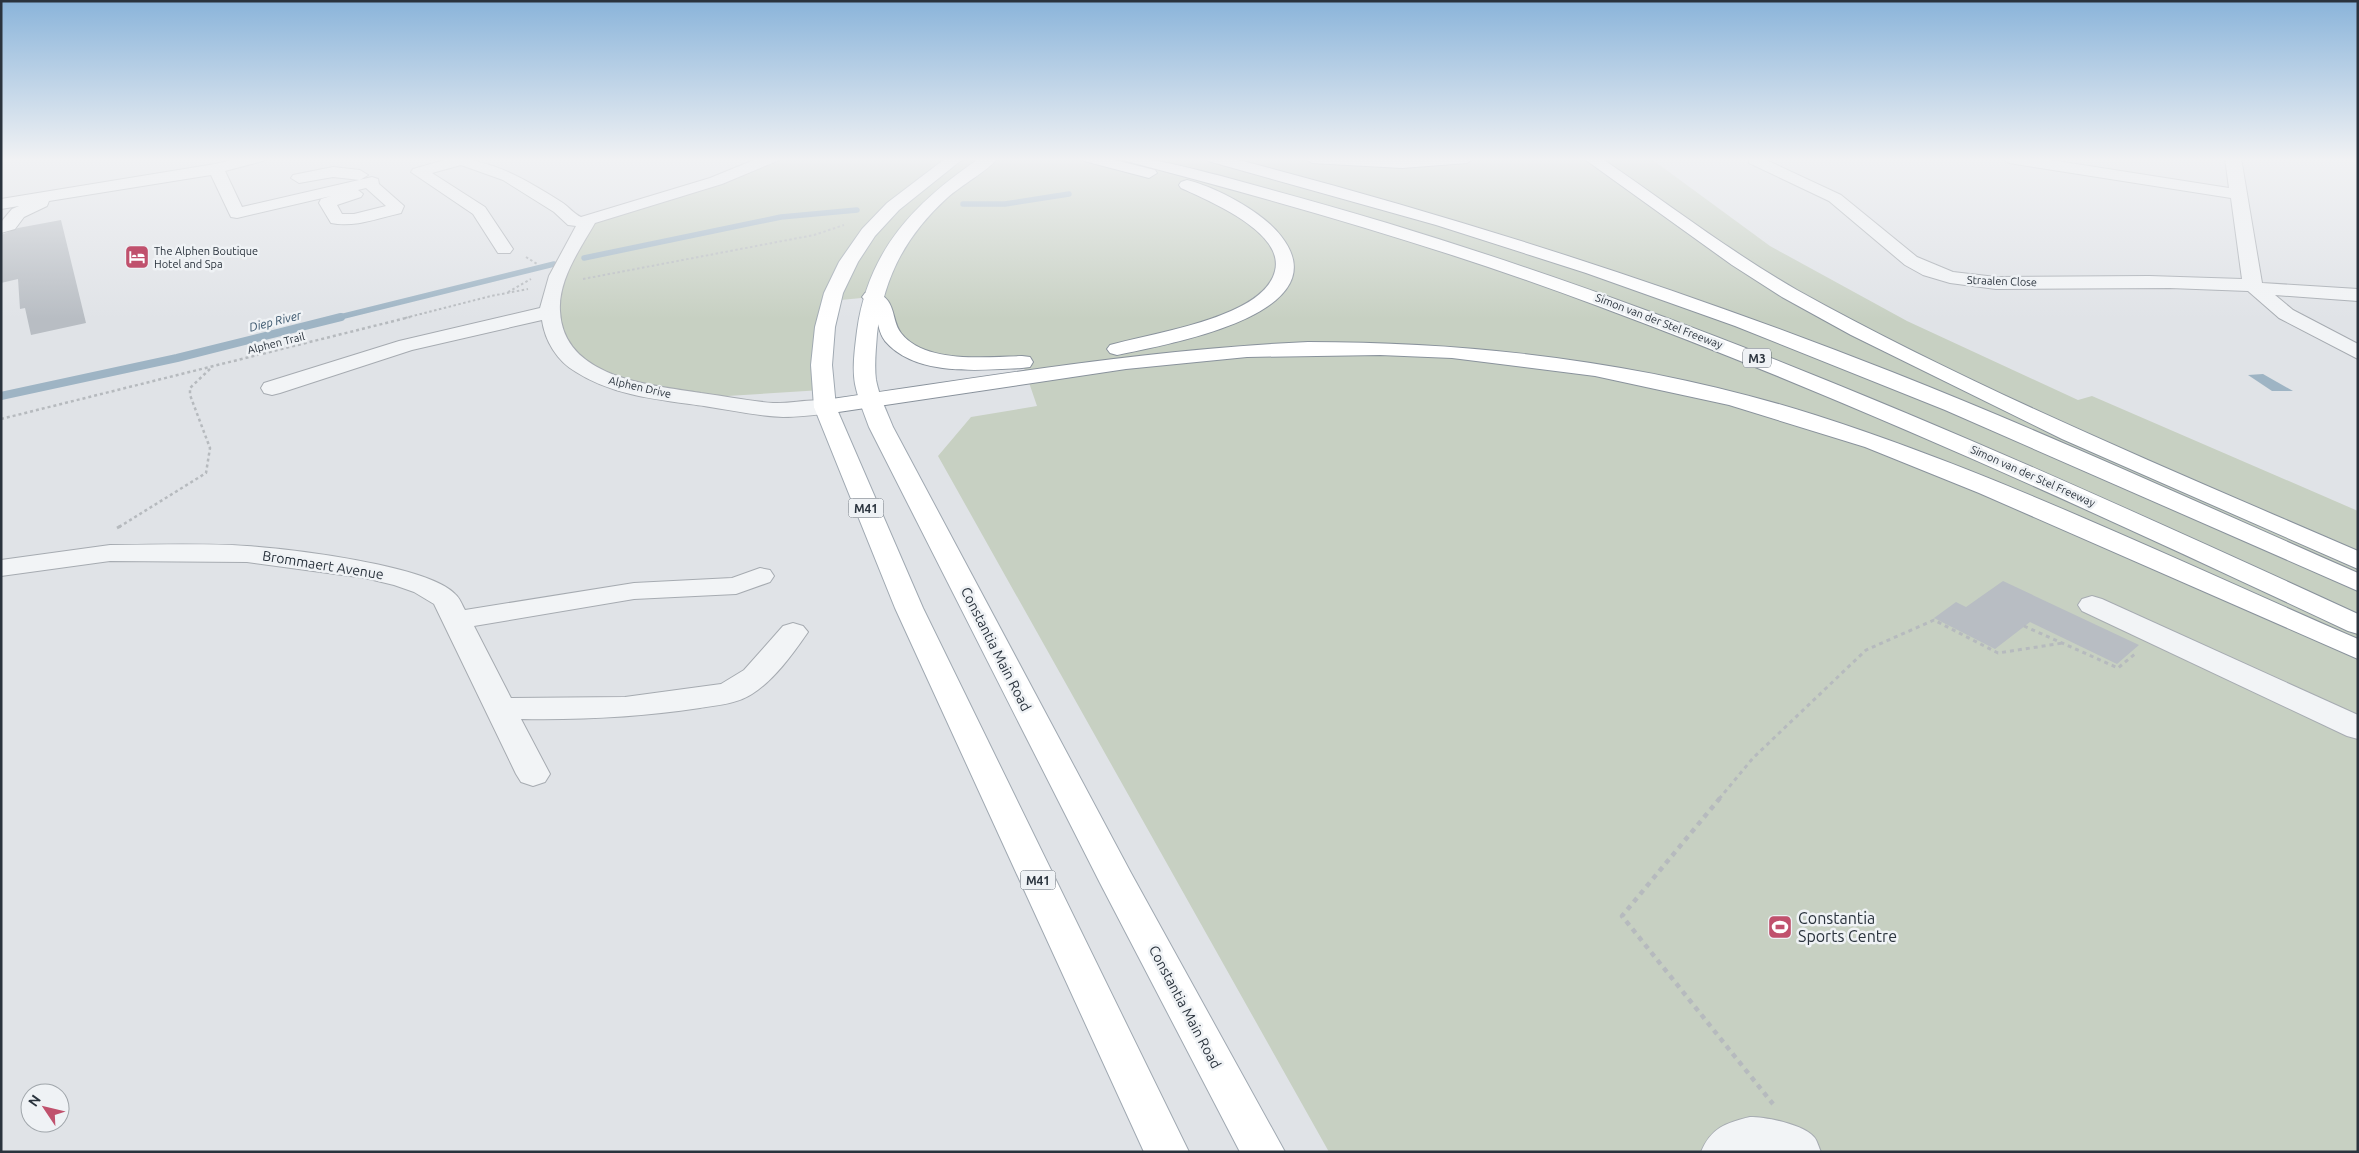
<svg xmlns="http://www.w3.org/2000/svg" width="2359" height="1153" font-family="Ubuntu,sans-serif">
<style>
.green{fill:#c7d0c2}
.water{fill:#9eb4c4}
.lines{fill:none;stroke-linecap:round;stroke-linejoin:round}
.stream-far1{stroke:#9eb4c4;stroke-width:5.5}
.stream{stroke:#9eb4c4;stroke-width:8}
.building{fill:#b8bdc3}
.minor-casing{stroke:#a6abb1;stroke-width:2}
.major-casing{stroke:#a0a9b2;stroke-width:2}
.highway-casing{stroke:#89929c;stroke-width:2}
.path-far3{stroke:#b6babe;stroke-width:2;stroke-dasharray:2.5 2.5;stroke-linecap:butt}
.path-far2{stroke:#b6babe;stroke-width:2.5;stroke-dasharray:3 3;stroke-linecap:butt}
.path-far1{stroke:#b6babe;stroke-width:3;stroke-dasharray:4 4;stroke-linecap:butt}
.path{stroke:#b6babe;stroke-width:4.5;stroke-dasharray:5 5;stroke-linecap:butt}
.minor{fill:#f2f4f6;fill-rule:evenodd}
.major{fill:#fff;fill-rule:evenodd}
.highway{fill:#fff;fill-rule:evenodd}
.labels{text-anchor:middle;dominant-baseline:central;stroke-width:5;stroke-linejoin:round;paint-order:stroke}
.far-poi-label{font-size:11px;fill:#2a333d;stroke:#eff2f5;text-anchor:start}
.far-street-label{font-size:11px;fill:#2a333d;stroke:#eff2f5}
.far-water-label{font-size:12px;font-style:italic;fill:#39556c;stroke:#eff2f5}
.shield{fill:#eff2f5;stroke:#656c74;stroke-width:1}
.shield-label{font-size:12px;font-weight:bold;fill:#2a333d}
.street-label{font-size:14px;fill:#2a333d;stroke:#eff2f5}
.near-poi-label{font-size:16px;fill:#2a333d;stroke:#eff2f5;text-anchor:start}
</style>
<rect width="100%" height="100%" fill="#e0e3e7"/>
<polygon class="green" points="772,158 1650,158 1770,246 1907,321 2078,400 2092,396 2358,511 2358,1152 1329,1152 938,456 971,417 1037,406 1022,362 914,353 872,297 830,301 822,390 695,398 599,376 554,332 550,312 588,221 759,165"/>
<polygon class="water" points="2263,374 2293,391 2272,391 2248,375"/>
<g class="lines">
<g class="stream-far1">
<polyline points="963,204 1005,204 1069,194"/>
<polyline points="584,258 781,217 857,210"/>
<polyline points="336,318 554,264"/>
</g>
<polyline class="stream" points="1,396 177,358 341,317"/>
</g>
<g class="building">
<polygon points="61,220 86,323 31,335 25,308 20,309 18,279 1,283 1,235 18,228"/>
<polygon points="2003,581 2139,645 2117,664 2030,622 1995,649 1934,618 1956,602 1966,607"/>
</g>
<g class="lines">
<defs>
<g id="minor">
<path d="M240,158H266L263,161L225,171L242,207L372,177L378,179L379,184L404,206L401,213C379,218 354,228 331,223L319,203L321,199L331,196L237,218L231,217L229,213L211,175L49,201L47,206L24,217L15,229L1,233V222L12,209L19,206L1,209V199L215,164ZM366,188L386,206L354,214H342L337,205L361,197L363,194L358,190Z"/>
<path d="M447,158C491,158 527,180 563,203C569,207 574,214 581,217L710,178L759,158H780L777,161L722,184L595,223C580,249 558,280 560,311C563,378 650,385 701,393C725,396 748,401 773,403C792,404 814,397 833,402L836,407L833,412L825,414C811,415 797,417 783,417C757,416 730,410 704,406C661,400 613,396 576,372C557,361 545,341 542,320L412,350L280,393L272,395L264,393L261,388L264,383L399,341L540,308L549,276L576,226L568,225L554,212L503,180L461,165L432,173L485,207L513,249L510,253H498L473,214L411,172L413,169L448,159Z"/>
<polygon points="1748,158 1762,158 1841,195 1917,257 1953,272 1996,277 2149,276 2242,279 2231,198 2009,163 2001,158 2038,158 2229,188 2225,158 2241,158 2262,283 2358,289 2358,301 2275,295 2293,310 2358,344 2358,359 2279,318 2248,291 2170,288 1996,289 1950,283 1923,275 1905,265 1829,201 1749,163"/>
<polygon points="333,167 360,170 368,175 360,180 333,177 299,183 291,178 293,175"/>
<path d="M110,545C155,545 201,543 247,546C289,549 428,565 455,594C460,598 462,605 465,610L634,583L732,578L760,568L770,570L774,576L770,582L736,594L634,599L474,626L511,698L625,697L721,684L744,670L783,626L793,623L803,626L808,632C793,654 774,680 752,694C737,704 717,705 700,708C641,717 582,720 521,719L550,774L545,782L533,786L521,782L516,774L434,604L414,592L394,585L365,578L247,562L110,561L1,576V560Z"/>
<polygon points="2092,596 2102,599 2358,715 2358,739 2347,736 2082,611 2078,605 2082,599"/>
<path d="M1750,1117C1766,1117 1803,1124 1814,1137C1817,1140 1819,1148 1821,1152H1701C1711,1128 1725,1123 1750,1117Z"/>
</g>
<g id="major">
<polygon points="946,158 964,158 899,210 875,236 858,262 843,293 835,327 832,365 836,407 923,608 1189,1152 1144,1152 895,608 814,407 811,365 815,327 824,293 839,262 862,229 887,203"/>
<path d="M980,158H998C989,170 960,186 947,198C905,236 883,279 877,334C876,349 874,365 876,380C879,396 887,412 893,427L1131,873L1285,1152H1240L1100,883L869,427C864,413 858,399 855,384C852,367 855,348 857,331C868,250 915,202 980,158Z"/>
</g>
<g id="highway">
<polygon points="1081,158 1107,158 1155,170 1157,173 1149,178 1084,161"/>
<path d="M1123,158C1157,158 1188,168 1221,176C1276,191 1331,206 1387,223C1721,324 2041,468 2358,614V634L2348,631C2101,515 1854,401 1598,306C1444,248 1285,203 1126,161Z"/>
<path d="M1205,158H1231C1455,216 1676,287 1892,372C2049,434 2203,505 2358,573V591L1945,410L1735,326L1586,273L1436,225L1208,161Z"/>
<polygon points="1304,158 1475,158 1467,163 1402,168 1312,163"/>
<path d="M1583,158H1601C1666,202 1729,251 1797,290C1977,390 2169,469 2358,551V569L2062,439L1851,335L1782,297L1732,265Z"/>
<path d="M1187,180C1216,187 1263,212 1281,236C1343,315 1163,345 1117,355L1110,353L1107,349L1110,345C1151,334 1192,328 1231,311C1249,303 1270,291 1275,271C1285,232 1209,201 1181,188L1179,185L1181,182Z"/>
<path d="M872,291C898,298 890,319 901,333C925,364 987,357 1022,356L1030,357L1033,362L1030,367L1022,368C979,370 916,377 885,341C878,332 879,322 874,312C872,306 866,302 862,297L865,293Z"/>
<path d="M1308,342C1480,342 1651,363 1815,415C2000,474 2180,562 2358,639V659L1979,493L1865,447L1729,405L1595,376L1452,358L1380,355L1247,357L1126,369L825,414L817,412L814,407L817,402L825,400C986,377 1145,349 1308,342Z"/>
</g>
</defs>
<use href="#minor" class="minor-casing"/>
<use href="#major" class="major-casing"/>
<use href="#highway" class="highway-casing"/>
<g class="path-far3">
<polyline points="526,257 537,264"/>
<polyline points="583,279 814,235 844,225"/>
<polyline points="508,292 531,279"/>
<polyline points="405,318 491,296 528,289"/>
</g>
<g class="path-far2">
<polyline points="1,419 410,317"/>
<polyline points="119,527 206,473 210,448 190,395 190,388 212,367"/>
</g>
<g class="path-far1">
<polyline points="117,528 121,526"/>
<polyline points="2024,626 2118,668 2136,653"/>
<polyline points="1719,799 1753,758 1866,650 1934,620 1998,653 2063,643"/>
</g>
<polyline class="path" points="1720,798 1622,916 1773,1104"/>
<use href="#minor" class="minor"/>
<use href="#major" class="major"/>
<use href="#highway" class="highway"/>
</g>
<linearGradient id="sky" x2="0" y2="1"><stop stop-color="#8ab4da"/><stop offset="0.5" stop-color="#f1f2f4"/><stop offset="1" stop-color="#f1f2f4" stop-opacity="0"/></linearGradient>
<rect width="2359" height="319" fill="url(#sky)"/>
<defs>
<symbol id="hotel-square" viewBox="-11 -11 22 22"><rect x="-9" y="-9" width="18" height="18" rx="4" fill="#c0516d" stroke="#eff2f5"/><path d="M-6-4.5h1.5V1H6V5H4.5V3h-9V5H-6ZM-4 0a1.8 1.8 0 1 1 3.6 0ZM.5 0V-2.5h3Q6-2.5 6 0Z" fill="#fff"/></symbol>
<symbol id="stadium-square" viewBox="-11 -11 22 22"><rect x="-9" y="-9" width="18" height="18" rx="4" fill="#c0516d" stroke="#eff2f5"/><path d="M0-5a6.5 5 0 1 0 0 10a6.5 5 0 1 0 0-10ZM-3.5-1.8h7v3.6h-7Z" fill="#fff"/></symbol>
</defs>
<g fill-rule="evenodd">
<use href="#hotel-square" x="123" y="243" width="28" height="28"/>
<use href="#stadium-square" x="1766" y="913" width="28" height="28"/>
</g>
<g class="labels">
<g class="far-poi-label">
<text x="154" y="251">The Alphen Boutique<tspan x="154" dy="13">Hotel and Spa</tspan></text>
</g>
<g class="far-street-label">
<text transform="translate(2002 281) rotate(2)">Straalen Close</text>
<text transform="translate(1659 321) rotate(21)">Simon van der Stel Freeway</text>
<text transform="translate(276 343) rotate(-14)">Alphen Trail</text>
<text transform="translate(640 387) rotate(13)">Alphen Drive</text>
<text transform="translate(2033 476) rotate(24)">Simon van der Stel Freeway</text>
</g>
<g class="far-water-label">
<text transform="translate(275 321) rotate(-14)">Diep River</text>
</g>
<g class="shield">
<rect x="1743" y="348.5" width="28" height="19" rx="4"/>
<rect x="848.5" y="498.5" width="35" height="19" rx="4"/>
<rect x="1020.5" y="870.5" width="35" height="19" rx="4"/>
</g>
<g class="shield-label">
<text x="1757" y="358">M3</text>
<text x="866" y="508">M41</text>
<text x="1038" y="880">M41</text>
</g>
<g class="street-label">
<text transform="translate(323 565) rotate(9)">Brommaert Avenue</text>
<text transform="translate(996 649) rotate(63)">Constantia Main Road</text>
<text transform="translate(1185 1007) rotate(62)">Constantia Main Road</text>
</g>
<g class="near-poi-label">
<text x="1798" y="918">Constantia<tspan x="1798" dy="18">Sports Centre</tspan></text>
</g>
</g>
<rect width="2359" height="1153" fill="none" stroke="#2a333d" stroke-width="5"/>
<g transform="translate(45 1108) rotate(305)"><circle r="24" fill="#eff2f5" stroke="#a0a6ab"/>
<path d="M0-4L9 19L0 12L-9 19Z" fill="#c0516d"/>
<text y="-8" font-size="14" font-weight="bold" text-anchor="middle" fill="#2a333d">N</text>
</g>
</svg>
